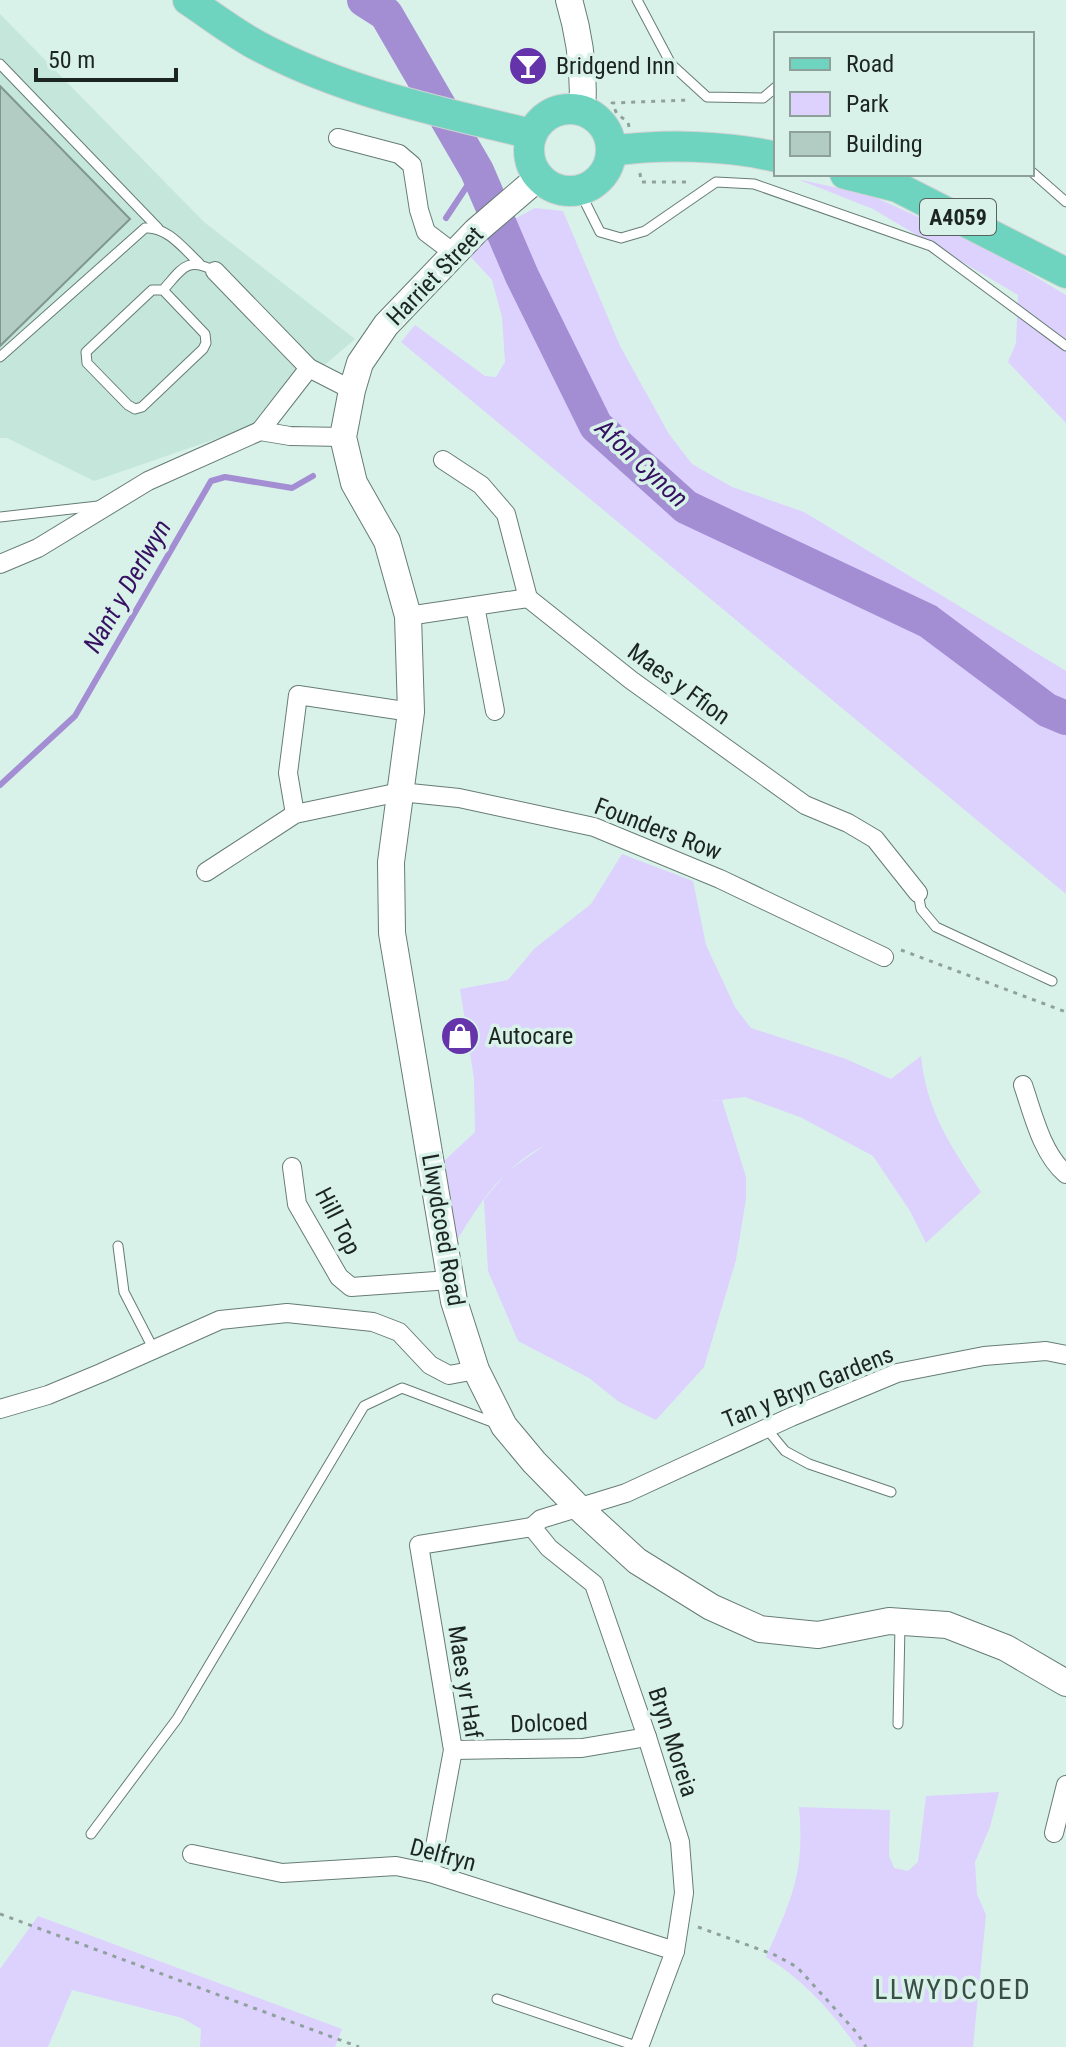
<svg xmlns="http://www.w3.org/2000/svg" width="1066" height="2047" font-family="'Roboto Condensed',sans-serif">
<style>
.built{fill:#c5e6da}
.green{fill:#ddd1fe}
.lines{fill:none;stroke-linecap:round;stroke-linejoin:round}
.stream{stroke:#a38dd3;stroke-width:6}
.river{stroke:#a38dd3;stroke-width:34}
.building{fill:#b3ccc3;stroke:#80978f;stroke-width:2}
.service-casing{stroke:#667c75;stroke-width:11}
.minor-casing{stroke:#667c75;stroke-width:20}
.secondary-casing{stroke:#667c75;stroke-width:28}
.primary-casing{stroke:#d2d3d3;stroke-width:32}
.path{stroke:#8fa19b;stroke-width:3;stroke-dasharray:4 6;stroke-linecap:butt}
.service{stroke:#fff;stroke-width:9}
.minor{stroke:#fff;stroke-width:18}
.secondary{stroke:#fff;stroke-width:26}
.primary{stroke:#6ed4bf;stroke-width:30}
.labels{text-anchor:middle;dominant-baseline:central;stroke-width:7;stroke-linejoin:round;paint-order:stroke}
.shield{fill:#d9f2e9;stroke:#55625e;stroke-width:2}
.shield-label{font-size:22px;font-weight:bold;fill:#1c2522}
.poi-label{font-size:24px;fill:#1c2522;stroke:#d9f2e9;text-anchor:start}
.street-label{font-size:24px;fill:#1c2522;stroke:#d9f2e9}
.water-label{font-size:26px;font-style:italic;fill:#361063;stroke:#d9f2e9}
.quarter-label{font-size:28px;letter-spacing:2px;fill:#384e47;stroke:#d9f2e9}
</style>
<rect width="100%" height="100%" fill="#d9f2e9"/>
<polygon class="built" points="0,14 204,222 355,339 253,426 94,481 7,438 0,438"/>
<g class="green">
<polygon points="797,179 870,195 989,249 1066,295 1066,423 1008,362 1016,343 1018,295 873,209"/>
<polygon points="535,208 563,211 620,346 669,434 692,464 732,487 804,512 1066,671 1066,894 401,342 415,325 485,376 496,377 505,362 502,317 492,280 468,254 507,223"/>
<path d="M622,854L693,881L706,945L735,1007L751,1028L846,1059L891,1079L921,1056C927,1113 951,1146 981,1192L926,1243L910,1211L873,1156L800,1117L745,1097L688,1104L722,1100L746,1177V1199L736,1260L704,1367L656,1420L619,1402L589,1378L518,1341L488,1271L484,1200L507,1172L545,1145C501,1169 481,1201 456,1242L445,1160L475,1132L474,1079L460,989L508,980L534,949L591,904Z"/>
<path d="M999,1792L990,1827L975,1862L977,1894L986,1915L973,2047H857C832,2012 803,1979 766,1957C792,1899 805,1872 799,1807L890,1810L889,1856L894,1868L908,1871L918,1862L926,1796Z"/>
<polygon points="38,1916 342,2029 335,2047 200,2047 201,2029 182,2018 72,1990 48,2047 0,2047 0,1969"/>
</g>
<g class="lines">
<g class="stream">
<polyline points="446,218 477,171"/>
<polyline points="0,785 75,716 211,481 225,477 292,488 313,476"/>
</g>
<polyline class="river" points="364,0 386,14 477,171 522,276 596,426 686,507 928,621 1047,710 1066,718"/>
</g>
<polygon class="building" points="0,86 130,219 0,346"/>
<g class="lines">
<defs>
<g id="service">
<polyline points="637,0 671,64 707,97 763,98 776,87"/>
<polyline points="0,64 158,228"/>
<polyline points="1032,172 1066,202"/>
<polyline points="579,190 600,232 621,238 645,231 716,182 754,184 931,246 1066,346"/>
<path d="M163,290H152L86,352L87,363L128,405L135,409L142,407L203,349L206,343L205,334L163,290C182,269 186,256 215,271"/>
<path d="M0,357L145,228C167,226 184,249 199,263"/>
<polyline points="0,517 98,506"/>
<polyline points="918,893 921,909 936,927 1052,981"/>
<polyline points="118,1246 124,1292 154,1350"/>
<polyline points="766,1428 785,1451 809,1464 891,1492"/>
<polyline points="898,1724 900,1625"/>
<polyline points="91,1834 177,1719 364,1406 402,1388 495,1423"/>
<polyline points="497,1999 639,2047"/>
</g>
<g id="minor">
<polyline points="338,138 399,154 412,165 419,210 426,232 455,254"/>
<polyline points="215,271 309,368"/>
<polyline points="260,431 309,368 352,390"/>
<polyline points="443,460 481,485 506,514 528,598 631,680 805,805 848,823 875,839 918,893"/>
<polyline points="0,564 38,548 148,481 260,431 290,436 343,437"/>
<polyline points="475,606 495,711"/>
<polyline points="408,616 528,598"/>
<polyline points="295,814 288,773 298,695 411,712"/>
<polyline points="206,872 295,814 400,792 459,798 594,827 720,879 884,957"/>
<path d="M1023,1085C1033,1114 1042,1154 1066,1174"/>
<polyline points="292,1167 297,1204 339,1277 351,1287 450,1280"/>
<polyline points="0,1409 48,1395 101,1373 220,1320 287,1313 373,1322 399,1332 430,1365 449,1375 476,1370"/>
<polyline points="453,1750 582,1748 647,1737"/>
<polyline points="1054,1833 1066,1785"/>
<polyline points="192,1854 282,1873 396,1866 430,1873 675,1951"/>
<polyline points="430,1873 453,1750 419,1545 532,1527"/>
<polyline points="639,2047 675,1951 684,1893 680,1842 647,1737 594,1584 549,1548 532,1527 541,1519 626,1493 791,1417 897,1373 984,1356 1046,1351 1066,1355"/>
</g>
<g id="secondary">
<path d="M569,0C580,37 585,72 582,111"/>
<polyline points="539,177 476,231 386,325 360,363 352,390 343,437 354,483 387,541 408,616 411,712 391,862 392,933 454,1301 476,1370 504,1426 534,1462 577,1506 637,1561 711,1607 760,1629 818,1635 889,1621 947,1625 1006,1648 1066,1683"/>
</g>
<g id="primary">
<path d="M188,0C212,16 235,34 260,47C345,92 439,112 532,134"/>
<circle cx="570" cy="150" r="41"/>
<path d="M611,151C662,144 726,145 776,157"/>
<polyline points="845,174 897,187 1066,273"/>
</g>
</defs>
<use href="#service" class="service-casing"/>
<use href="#minor" class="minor-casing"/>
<use href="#secondary" class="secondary-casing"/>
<use href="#primary" class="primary-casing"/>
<g class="path">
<polyline points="629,127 628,122 617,114 612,103 689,100"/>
<polyline points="640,173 641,182 688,182"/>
<polyline points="901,950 1066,1012"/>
<polyline points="0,1914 359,2047"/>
<polyline points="698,1927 775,1955 797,1967 857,2033 866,2047"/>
</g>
<use href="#service" class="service"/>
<use href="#minor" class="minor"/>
<use href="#secondary" class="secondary"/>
<use href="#primary" class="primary"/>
</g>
<defs>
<symbol id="bar-disc" viewBox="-11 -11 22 22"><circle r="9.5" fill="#6533aa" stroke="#d9f2e9"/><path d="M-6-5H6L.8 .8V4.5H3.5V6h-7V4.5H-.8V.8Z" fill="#fff"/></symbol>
<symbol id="shop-disc" viewBox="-11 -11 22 22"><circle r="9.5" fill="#6533aa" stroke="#d9f2e9"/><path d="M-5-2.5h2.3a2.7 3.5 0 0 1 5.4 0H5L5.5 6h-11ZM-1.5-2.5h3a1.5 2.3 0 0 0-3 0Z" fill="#fff"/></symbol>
</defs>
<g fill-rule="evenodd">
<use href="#bar-disc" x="506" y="44" width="44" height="44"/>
<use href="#shop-disc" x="438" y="1014" width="44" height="44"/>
</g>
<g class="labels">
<rect class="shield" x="920" y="199" width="76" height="36" rx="6"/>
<g class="shield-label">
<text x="958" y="217">A4059</text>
</g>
<g class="poi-label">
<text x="556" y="66">Bridgend Inn</text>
<text x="488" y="1036">Autocare</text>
</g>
<g class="street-label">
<text transform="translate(435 276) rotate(-46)">Harriet Street</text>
<text transform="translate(679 684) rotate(36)">Maes y Ffion</text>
<text transform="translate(658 829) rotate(21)">Founders Row</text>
<text transform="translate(338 1221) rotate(63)">Hill Top</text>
<text transform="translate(443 1230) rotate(80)">Llwydcoed Road</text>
<text transform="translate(808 1387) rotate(-22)">Tan y Bryn Gardens</text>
<text transform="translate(465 1682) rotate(81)">Maes yr Haf</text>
<text transform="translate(549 1723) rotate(-2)">Dolcoed</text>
<text transform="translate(673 1742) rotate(72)">Bryn Moreia</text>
<text transform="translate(443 1855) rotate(15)">Delfryn</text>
</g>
<g class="water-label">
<text transform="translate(642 463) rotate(43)">Afon Cynon</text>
<text transform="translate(127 586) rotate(-60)">Nant y Derlwyn</text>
</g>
<g class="quarter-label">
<text x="953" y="1989">LLWYDCOED</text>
</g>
</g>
<rect x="774" y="32" width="260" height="144" fill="#d9f2e9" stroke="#8da099" stroke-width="2"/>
<rect x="790" y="58" width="40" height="12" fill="#6ed4bf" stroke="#8da099" stroke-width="2"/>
<text x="846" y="72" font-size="24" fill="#1c2522">Road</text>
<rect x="790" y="92" width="40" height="24" fill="#ddd1fe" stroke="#8da099" stroke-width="2"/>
<text x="846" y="112" font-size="24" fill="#1c2522">Park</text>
<rect x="790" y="132" width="40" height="24" fill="#b3ccc3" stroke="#8da099" stroke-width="2"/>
<text x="846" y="152" font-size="24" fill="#1c2522">Building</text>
<path d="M36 68v12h140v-12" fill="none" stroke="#1c2522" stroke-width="4"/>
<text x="48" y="68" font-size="24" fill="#1c2522" stroke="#d9f2e9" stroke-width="6" paint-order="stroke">50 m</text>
</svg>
